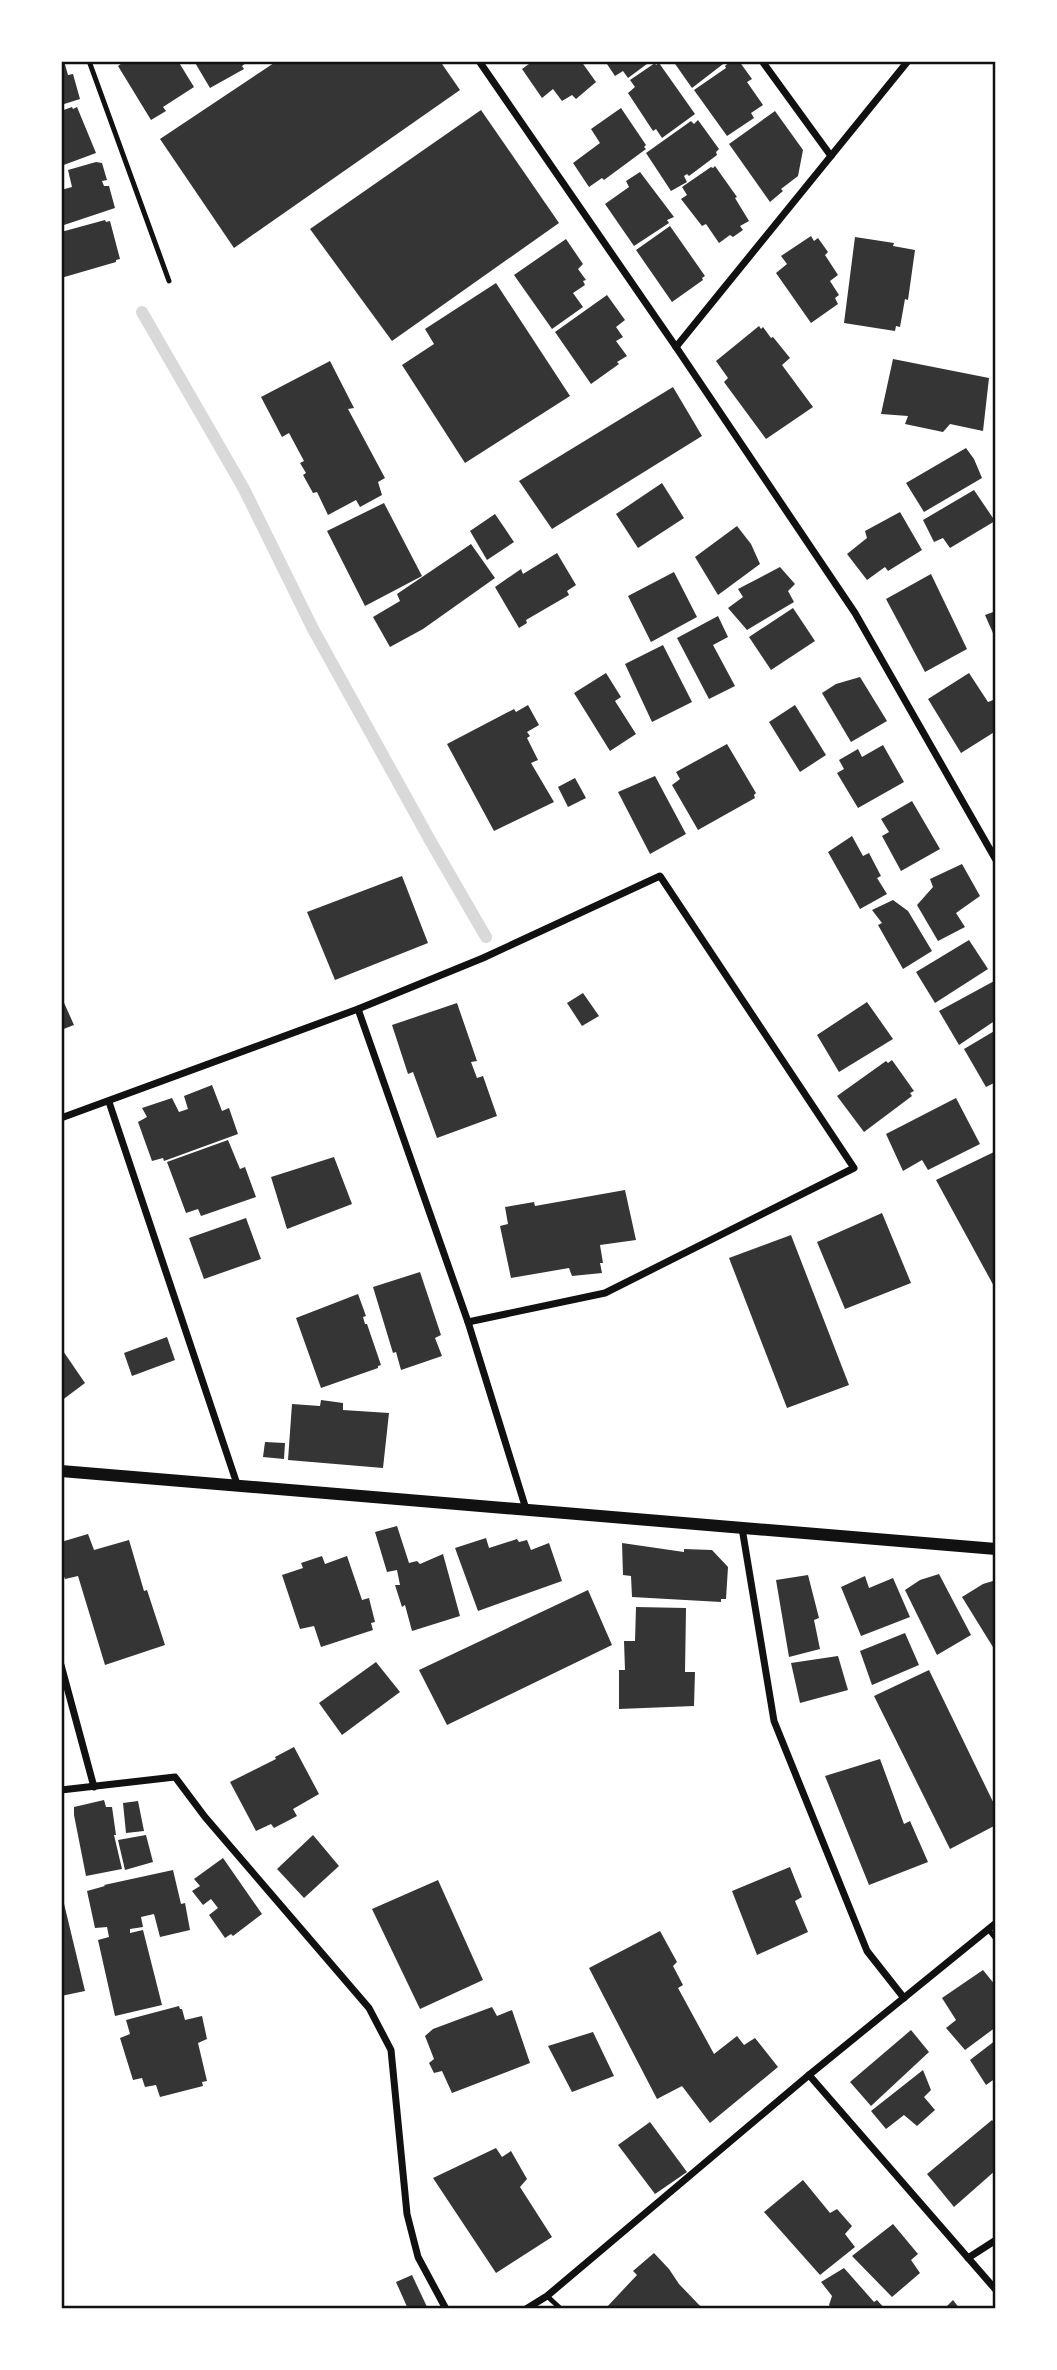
<svg xmlns="http://www.w3.org/2000/svg" width="1057" height="2370" font-family="Barlow,sans-serif">
<style>
.lines{fill:none;stroke-linecap:round;stroke-linejoin:round}
.stream{stroke:#d9d9d9;stroke-width:12}
.building{fill:#353535}
.service{stroke:#111;stroke-width:5}
.minor{stroke:#111;stroke-width:7}
.tertiary{stroke:#111;stroke-width:12}
.neatline{fill:none;stroke:#111;stroke-width:2.5}
</style>
<rect width="100%" height="100%" fill="#fff"/>
<g class="lines">
<polyline class="stream" points="142,312 244,489 313,629 431,842 486,937"/>
</g>
<g class="building">
<polygon points="61,61 64,61 68,75 73,74 80,99 61,105"/>
<polygon points="125,61 178,61 194,87 163,107 166,111 151,120 118,66"/>
<polygon points="194,61 245,61 246,63 242,66 244,69 210,88"/>
<polygon points="277,61 440,61 460,90 234,248 160,139"/>
<polygon points="533,61 581,61 596,82 576,99 572,95 562,101 553,89 542,98 522,69"/>
<polygon points="605,61 651,61 628,78 623,71 615,76"/>
<polygon points="673,61 727,61 692,88"/>
<polygon points="731,61 739,61 752,79 747,82 763,105 751,113 754,118 727,136 694,90 726,68 725,66"/>
<polygon points="655,63 656,65 659,63 695,114 662,138 656,129 653,131 628,93 635,87 630,80"/>
<polygon points="72,107 73,109 77,107 96,153 61,166 61,111"/>
<polygon points="621,108 646,145 644,147 646,149 604,180 602,178 589,187 573,163 600,143 591,129"/>
<polygon points="481,110 559,223 392,341 310,229"/>
<polygon points="775,111 803,150 798,176 781,189 783,191 770,202 729,144"/>
<polygon points="698,120 719,149 716,152 717,155 689,176 687,174 684,176 687,182 671,191 646,153 691,121 694,124"/>
<polygon points="96,162 102,163 107,180 102,181 104,186 109,186 115,208 61,226 61,190 72,187 68,170"/>
<polygon points="715,166 737,197 735,198 749,221 740,226 743,230 733,237 730,235 719,243 706,224 702,226 681,199 687,195 682,187 711,167 713,168"/>
<polygon points="640,172 674,217 667,220 669,223 634,246 605,204 629,187 626,181"/>
<polygon points="105,220 106,222 110,221 120,259 116,260 116,262 61,278 61,232"/>
<polygon points="670,226 705,276 702,278 703,280 672,302 636,250"/>
<polygon points="811,236 814,241 818,238 828,252 825,255 838,275 830,281 839,295 835,298 838,304 811,323 776,273 787,264 781,256"/>
<polygon points="855,237 894,243 893,246 915,250 908,300 905,299 900,327 896,326 895,331 844,323"/>
<polygon points="566,239 583,264 578,269 586,280 583,281 585,285 573,293 583,307 552,329 514,275"/>
<polygon points="496,283 570,396 465,463 402,365 434,344 425,329"/>
<polygon points="607,295 625,320 616,327 623,337 616,341 627,356 617,362 619,364 591,384 555,332"/>
<polygon points="759,326 761,329 763,327 771,338 773,337 790,358 782,365 813,407 766,439 724,382 728,378 716,361"/>
<polygon points="893,359 989,378 983,431 950,424 943,432 905,424 908,416 881,414"/>
<polygon points="330,361 354,408 348,409 385,478 378,482 382,495 360,507 356,500 328,515 317,492 313,493 303,475 306,473 300,463 304,461 289,433 282,437 261,397"/>
<polygon points="673,387 702,436 552,529 519,481"/>
<polygon points="966,448 974,459 982,478 924,512 906,483"/>
<polygon points="662,483 684,518 638,548 616,514"/>
<polygon points="974,490 995,521 950,548 943,538 934,542 923,520"/>
<polygon points="384,503 422,576 365,606 327,531"/>
<polygon points="900,512 922,550 888,571 885,567 867,580 847,554 867,538 865,531"/>
<polygon points="495,514 514,542 487,560 470,531"/>
<polygon points="737,526 751,544 760,564 718,595 695,557"/>
<polygon points="471,544 495,578 423,629 390,647 373,617 400,601 397,594"/>
<polygon points="557,553 576,585 567,591 569,595 526,620 527,623 519,628 495,587 521,569 523,574"/>
<polygon points="780,567 795,584 788,591 794,602 747,630 728,608 743,597 738,589"/>
<polygon points="674,572 697,617 651,642 628,596"/>
<polygon points="931,574 967,649 925,672 886,599"/>
<polygon points="793,608 815,641 771,670 749,637"/>
<polygon points="996,611 996,640 985,615"/>
<polygon points="718,616 728,637 713,645 735,686 709,699 677,638"/>
<polygon points="663,645 692,702 652,722 625,664"/>
<polygon points="606,673 621,697 615,701 636,734 610,751 574,693"/>
<polygon points="969,673 988,702 993,700 996,704 996,731 961,753 928,699"/>
<polygon points="860,677 887,721 851,742 822,693 836,684"/>
<polygon points="528,705 539,725 527,732 530,736 527,738 538,760 531,763 554,802 494,831 447,744 514,709 516,712"/>
<polygon points="795,705 826,755 800,772 769,722"/>
<polygon points="727,744 756,793 754,795 755,798 698,830 672,785 680,779 676,772"/>
<polygon points="883,745 904,782 858,808 837,773 844,769 839,760 858,749 862,757"/>
<polygon points="655,776 686,834 650,854 618,792"/>
<polygon points="575,778 586,798 568,807 558,787"/>
<polygon points="912,801 940,849 901,871 882,836 889,832 881,819"/>
<polygon points="852,836 863,856 869,853 881,876 877,878 887,894 860,909 828,852"/>
<polygon points="962,864 980,896 956,913 965,927 938,941 917,905 933,887 930,879"/>
<polygon points="402,876 428,943 335,980 307,912"/>
<polygon points="893,900 908,911 932,951 903,969 878,925 882,923 872,910"/>
<polygon points="969,940 988,969 935,1003 916,972"/>
<polygon points="996,980 996,1020 959,1045 939,1011"/>
<polygon points="583,993 599,1016 582,1026 567,1003"/>
<polygon points="61,996 74,1025 61,1030"/>
<polygon points="867,1002 893,1039 839,1072 817,1035"/>
<polygon points="457,1003 477,1061 471,1062 477,1078 483,1076 497,1116 437,1138 413,1072 408,1074 392,1025"/>
<polygon points="996,1030 996,1082 986,1087 964,1049"/>
<polygon points="892,1060 914,1091 910,1093 912,1096 864,1132 837,1096 886,1061 888,1063"/>
<polygon points="212,1085 222,1111 229,1108 238,1134 164,1161 163,1158 152,1161 138,1122 147,1117 142,1108 172,1098 179,1112 188,1109 184,1096"/>
<polygon points="956,1098 980,1144 928,1170 922,1160 903,1171 886,1134"/>
<polygon points="228,1140 240,1169 245,1167 256,1197 201,1216 198,1209 186,1213 167,1162"/>
<polygon points="996,1151 996,1290 936,1180"/>
<polygon points="334,1157 352,1204 287,1229 271,1177"/>
<polygon points="625,1190 636,1240 600,1245 603,1263 600,1263 602,1273 572,1276 569,1268 511,1278 500,1226 508,1224 505,1207 534,1202 535,1206"/>
<polygon points="882,1213 911,1283 845,1309 817,1242"/>
<polygon points="246,1218 261,1259 204,1279 189,1238"/>
<polygon points="791,1235 849,1385 787,1408 729,1258"/>
<polygon points="420,1272 441,1335 435,1338 442,1356 401,1370 396,1352 393,1353 373,1287"/>
<polygon points="358,1294 366,1316 363,1317 365,1324 367,1324 381,1365 378,1366 378,1368 321,1388 296,1318"/>
<polygon points="167,1337 175,1360 132,1376 124,1353"/>
<polygon points="61,1348 85,1383 61,1401"/>
<polygon points="321,1400 343,1403 343,1410 389,1413 383,1468 288,1460 292,1404 320,1406"/>
<polygon points="265,1442 285,1443 284,1459 263,1457"/>
<polygon points="397,1526 409,1563 417,1561 420,1564 443,1554 460,1616 412,1631 405,1605 402,1607 395,1585 400,1585 397,1570 387,1572 375,1532"/>
<polygon points="88,1534 94,1550 129,1540 144,1591 147,1590 165,1645 105,1665 78,1576 65,1579 61,1569 61,1542"/>
<polygon points="486,1538 489,1548 517,1539 519,1542 527,1540 531,1550 549,1543 562,1581 478,1611 455,1548"/>
<polygon points="622,1543 684,1552 684,1549 712,1550 728,1567 726,1599 721,1599 721,1602 632,1597 631,1576 623,1575"/>
<polygon points="322,1556 325,1564 347,1556 362,1600 369,1598 375,1622 371,1623 373,1630 321,1647 314,1626 300,1629 282,1575 303,1568 301,1563"/>
<polygon points="939,1574 971,1635 937,1655 905,1590 920,1580"/>
<polygon points="808,1575 819,1618 814,1620 820,1649 789,1657 776,1580"/>
<polygon points="865,1576 869,1588 893,1578 910,1617 861,1636 841,1587"/>
<polygon points="996,1580 996,1652 962,1597 983,1584"/>
<polygon points="588,1590 612,1645 447,1725 419,1670"/>
<polygon points="636,1607 686,1608 685,1672 695,1672 694,1706 619,1709 619,1670 625,1670 624,1641 635,1641"/>
<polygon points="905,1633 919,1665 872,1685 860,1651"/>
<polygon points="838,1656 848,1690 800,1703 791,1663"/>
<polygon points="376,1662 400,1692 342,1735 319,1703"/>
<polygon points="929,1670 996,1808 996,1825 950,1849 874,1696"/>
<polygon points="294,1747 319,1794 293,1809 297,1816 274,1828 271,1824 256,1831 230,1782 276,1759 275,1757"/>
<polygon points="880,1759 904,1824 910,1821 928,1862 869,1885 825,1776"/>
<polygon points="104,1800 106,1807 112,1807 116,1835 114,1835 122,1869 86,1876 74,1815 74,1807"/>
<polygon points="138,1801 144,1831 126,1833 123,1803"/>
<polygon points="146,1835 153,1862 125,1870 118,1840"/>
<polygon points="313,1835 339,1866 304,1898 277,1869"/>
<polygon points="223,1858 262,1914 233,1936 231,1934 225,1938 209,1915 218,1908 211,1899 203,1905 192,1891 200,1886 194,1879"/>
<polygon points="790,1867 802,1897 795,1901 808,1932 757,1955 732,1891"/>
<polygon points="173,1870 181,1904 185,1903 190,1930 160,1937 154,1914 141,1917 143,1927 130,1929 130,1933 143,1930 162,2005 115,2016 98,1940 109,1937 107,1927 95,1928 87,1891 105,1886 104,1885"/>
<polygon points="438,1880 483,1980 420,2009 372,1909"/>
<polygon points="61,1891 85,1991 61,1996"/>
<polygon points="660,1931 677,1962 673,1966 683,1985 678,1988 714,2054 737,2036 744,2045 755,2038 778,2067 710,2123 682,2086 657,2099 589,1968"/>
<polygon points="983,1970 996,1986 996,2027 965,2050 946,2028 956,2020 942,1998"/>
<polygon points="179,2006 180,2009 182,2009 185,2020 202,2016 207,2039 198,2043 207,2081 202,2082 203,2086 160,2097 156,2085 145,2087 142,2078 133,2080 120,2038 130,2034 126,2020"/>
<polygon points="492,2007 497,2016 512,2010 530,2063 452,2093 442,2071 434,2073 429,2063 434,2059 425,2036 433,2029"/>
<polygon points="911,2030 929,2052 871,2106 850,2082"/>
<polygon points="593,2032 614,2076 572,2092 548,2046"/>
<polygon points="996,2040 996,2078 986,2085 970,2060"/>
<polygon points="923,2070 931,2090 924,2097 935,2110 917,2126 904,2115 886,2129 871,2111"/>
<polygon points="992,2120 996,2125 996,2170 954,2207 927,2174"/>
<polygon points="650,2122 687,2172 655,2194 618,2145"/>
<polygon points="496,2148 502,2157 511,2151 527,2179 520,2187 552,2237 496,2273 433,2178"/>
<polygon points="803,2180 830,2213 837,2209 852,2226 845,2234 855,2247 820,2275 764,2212"/>
<polygon points="893,2224 918,2254 911,2260 920,2273 892,2297 852,2256"/>
<polygon points="654,2253 669,2269 679,2284 703,2309 605,2309 637,2275 633,2271"/>
<polygon points="844,2268 874,2302 877,2300 885,2309 832,2309 829,2305 832,2296 821,2282"/>
<polygon points="412,2275 428,2309 408,2309 396,2282"/>
<polygon points="953,2300 960,2309 944,2309"/>
</g>
<g class="lines">
<g class="service">
<polyline points="89,61 169,281"/>
<polyline points="988,1929 996,1939"/>
<polyline points="547,2296 561,2309"/>
</g>
<g class="minor">
<polyline points="479,61 676,347 855,613 996,860"/>
<polyline points="762,61 831,156"/>
<polyline points="676,347 908,61"/>
<polyline points="358,1009 468,1322 526,1509"/>
<polyline points="109,1102 237,1484"/>
<polyline points="61,1118 358,1009 483,958 660,876 854,1168 605,1293 468,1322"/>
<polyline points="742,1528 774,1721 867,1951 904,1998"/>
<polyline points="61,1665 94,1787"/>
<polyline points="61,1790 175,1777 205,1817 369,2008 391,2050 407,2214 418,2257 446,2309"/>
<polyline points="809,2075 996,2290"/>
<polyline points="968,2258 996,2240"/>
<polyline points="526,2309 547,2296 809,2075 996,1923"/>
</g>
<polyline class="tertiary" points="61,1471 996,1549"/>
</g>
<rect width="1057" height="2370" fill="none" stroke="#ffffff" stroke-width="126"/>
<rect x="63" y="63" width="931" height="2244" class="neatline"/>
</svg>
